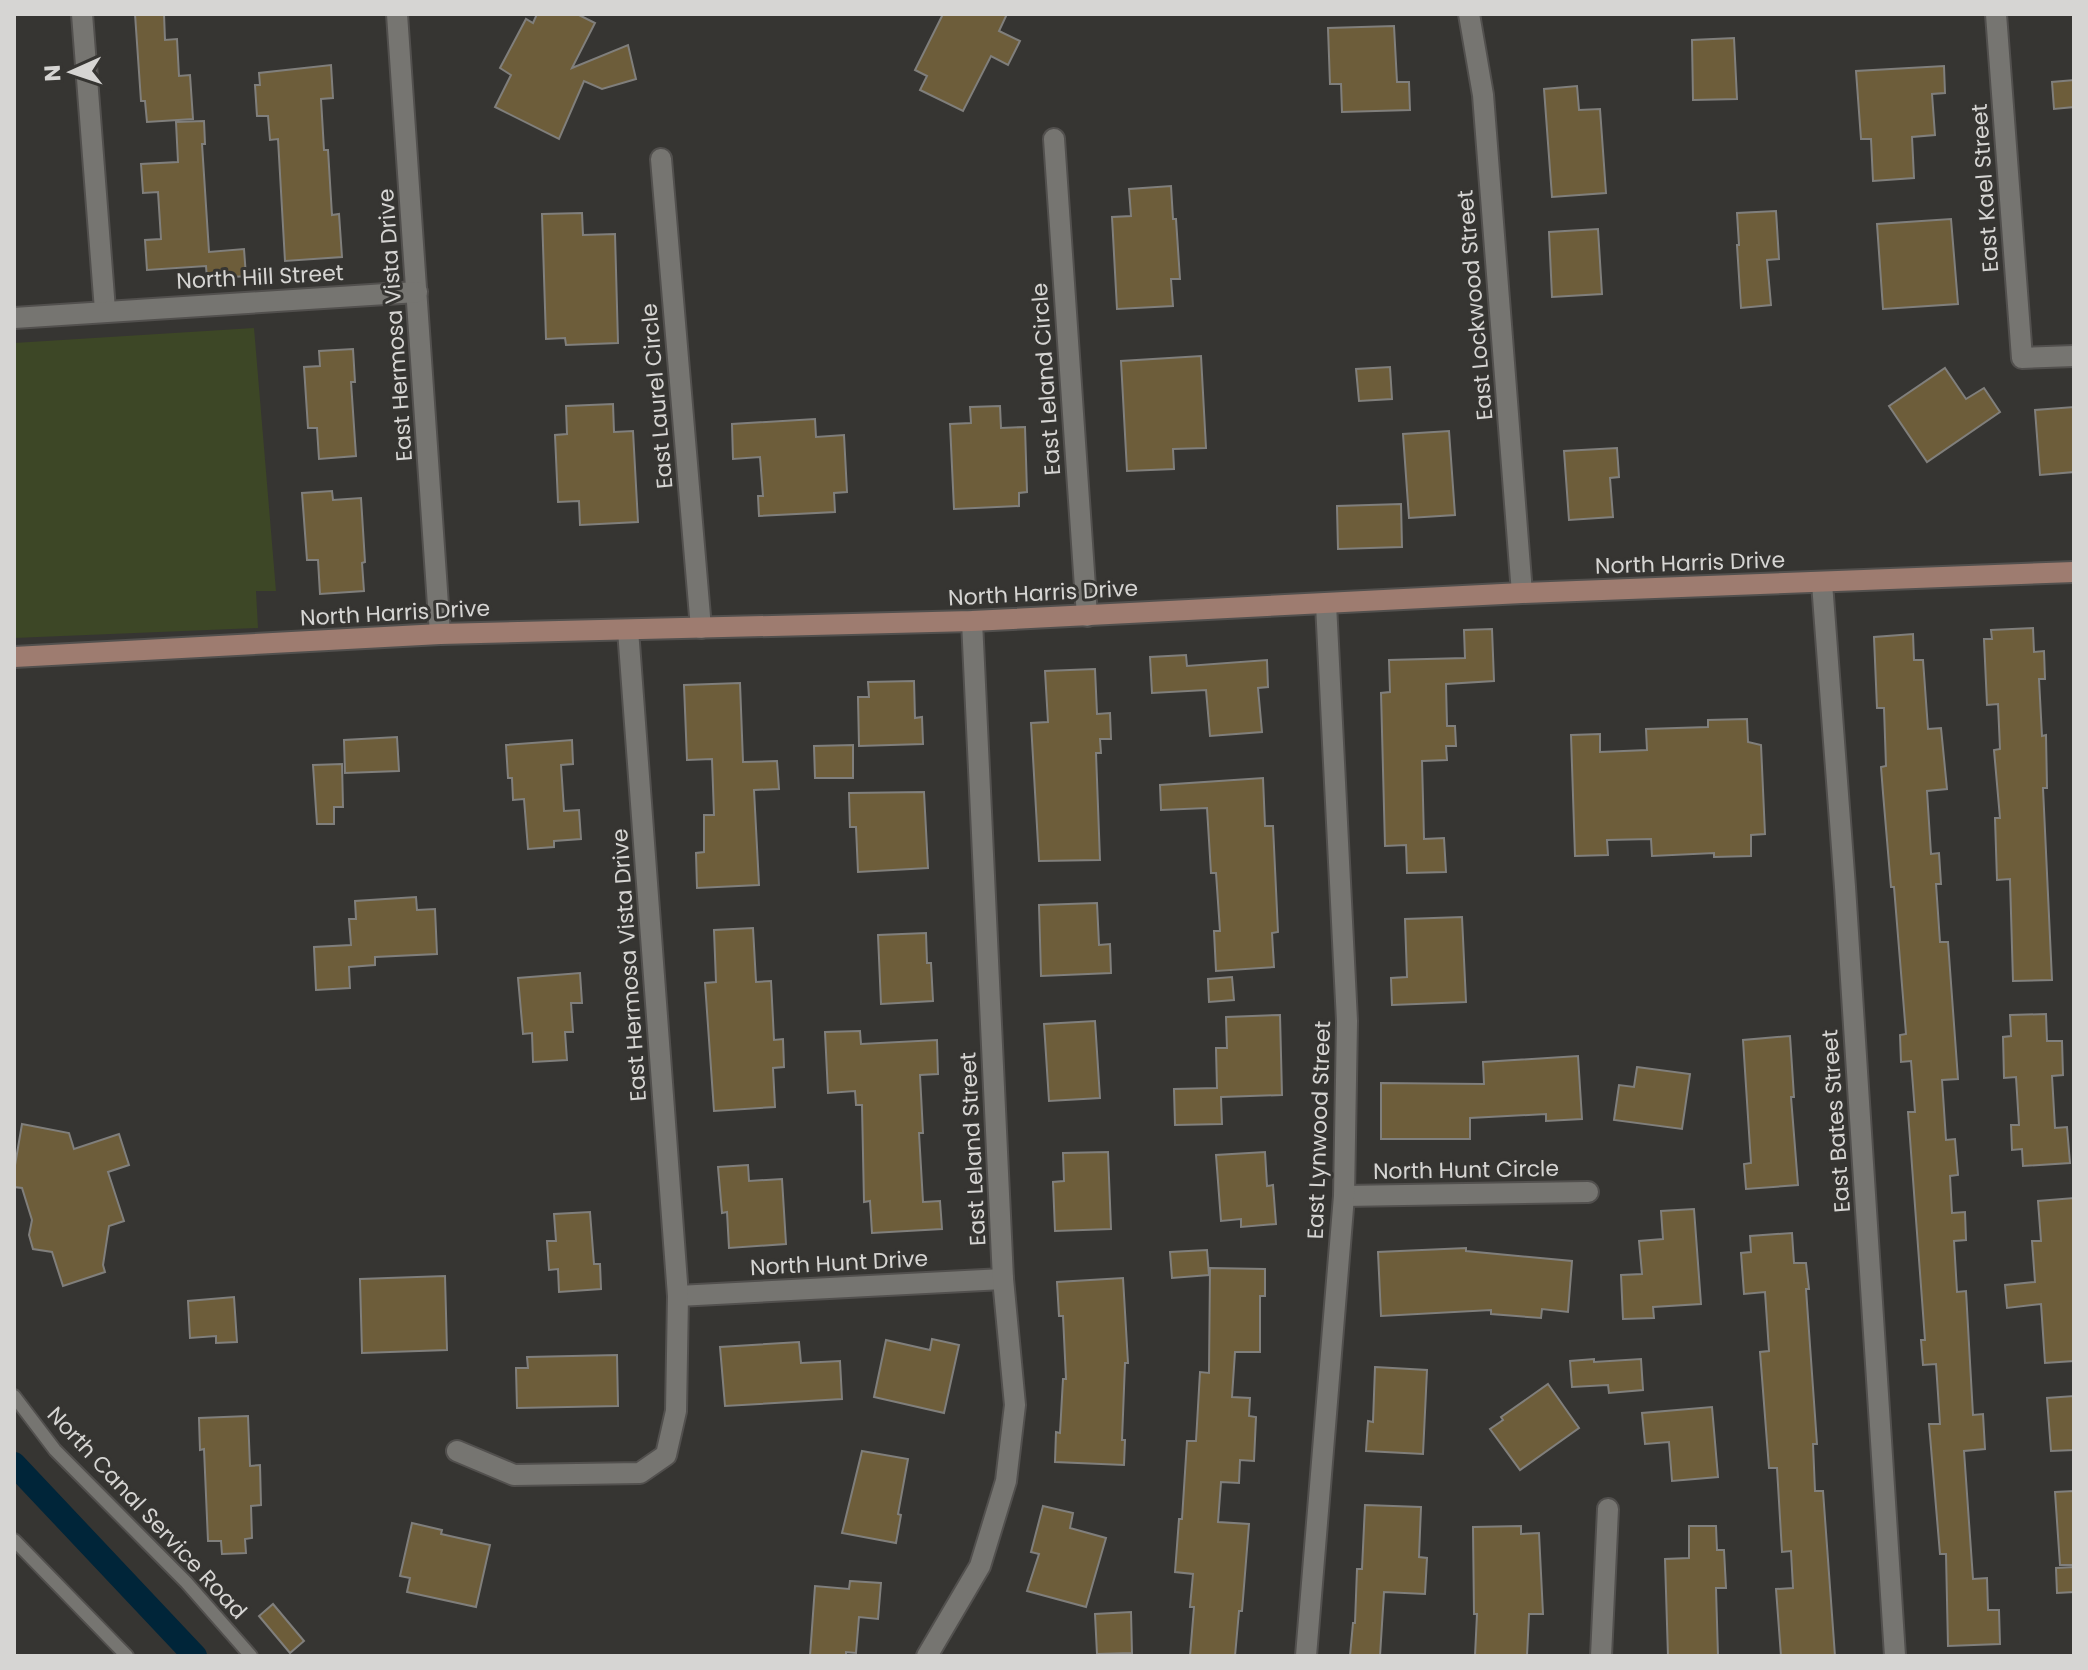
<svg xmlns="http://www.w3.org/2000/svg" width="2088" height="1670" font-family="Poppins,sans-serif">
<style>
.green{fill:#3d4726}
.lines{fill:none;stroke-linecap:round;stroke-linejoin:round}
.canal{stroke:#002539;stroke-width:24}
.building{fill:#6d5d3a;stroke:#807f7c;stroke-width:2}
.lane-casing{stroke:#52504e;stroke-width:16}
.street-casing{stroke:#52504e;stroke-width:24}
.secondary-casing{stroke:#52504e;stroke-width:24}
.lane{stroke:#767571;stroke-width:12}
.street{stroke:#767571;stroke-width:20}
.secondary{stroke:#9e7c70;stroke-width:20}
.labels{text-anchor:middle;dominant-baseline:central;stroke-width:6;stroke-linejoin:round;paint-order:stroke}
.street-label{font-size:22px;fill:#d6d5d3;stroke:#363532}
</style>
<rect width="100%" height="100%" fill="#363532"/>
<polygon class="green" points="254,328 276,591 256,591 258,628 14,638 14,343"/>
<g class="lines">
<polyline class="canal" points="14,1464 195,1656"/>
</g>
<g class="building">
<polygon points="135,14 164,14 165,40 177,39 179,76 190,75 193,119 147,122 145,101 141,101"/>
<polygon points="537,14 577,14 595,23 572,68 628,45 636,79 602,89 584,81 559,139 495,107 511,75 500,68 526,19 533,23"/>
<polygon points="943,14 1007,14 999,31 1020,41 1008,65 991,56 963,111 920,90 927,76 915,70"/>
<polygon points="1394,26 1397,82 1409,82 1410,110 1342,112 1341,84 1330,84 1328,28"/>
<polygon points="1734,38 1737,99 1693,100 1692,40"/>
<polygon points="331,65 333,98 321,99 324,150 328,150 332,215 339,214 342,257 285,261 278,139 270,140 268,116 257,116 255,85 260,85 259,73"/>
<polygon points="1944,66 1945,93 1932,94 1935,135 1912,137 1914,178 1873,181 1871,139 1861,139 1856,71"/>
<polygon points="2074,80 2074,107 2054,109 2052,82"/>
<polygon points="1577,86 1579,110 1600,109 1606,193 1552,197 1544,89"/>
<polygon points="204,121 205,144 202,144 209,252 244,249 246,276 207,279 206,266 147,270 145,240 161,239 158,192 143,193 141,164 178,162 176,122"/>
<polygon points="1171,186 1173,219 1176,219 1180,279 1171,279 1173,306 1117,309 1112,217 1131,216 1129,189"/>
<polygon points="1776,211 1779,259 1767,260 1771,305 1741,308 1737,245 1739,245 1737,213"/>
<polygon points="582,213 583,235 615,234 618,343 566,345 565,338 546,339 542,214"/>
<polygon points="1951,219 1958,304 1883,309 1877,224"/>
<polygon points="1598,229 1602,294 1552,297 1549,232"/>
<polygon points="353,349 355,382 351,382 356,456 319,459 317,428 308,428 304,367 320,366 319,351"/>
<polygon points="1201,356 1206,448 1173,449 1174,469 1127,471 1121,361"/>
<polygon points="1390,367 1392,399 1359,401 1356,369"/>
<polygon points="1945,368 1966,399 1984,388 2000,412 1927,462 1889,406"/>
<polygon points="613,404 614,432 633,431 638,522 580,525 579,501 558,502 555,435 567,434 566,406"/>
<polygon points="1000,406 1001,428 1025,427 1027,492 1019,493 1019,506 954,509 950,424 971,423 970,407"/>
<polygon points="2074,407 2074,472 2040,475 2035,410"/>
<polygon points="815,419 816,437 844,435 847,492 834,493 835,512 759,516 758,496 763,496 760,457 733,459 732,424"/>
<polygon points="1449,431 1455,515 1409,518 1403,434"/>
<polygon points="1617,448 1619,477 1610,478 1613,517 1569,520 1564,451"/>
<polygon points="332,491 333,500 361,498 365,562 362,563 364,591 320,594 318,560 307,560 302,493"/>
<polygon points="1401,504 1402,547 1338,549 1337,506"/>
<polygon points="2033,628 2034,652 2044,651 2045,679 2039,679 2042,736 2046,735 2047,788 2043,788 2052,980 2013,981 2010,879 1997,880 1995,818 2000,818 1994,750 2000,749 1998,704 1987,705 1984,639 1992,639 1991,630"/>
<polygon points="1492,629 1494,681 1446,684 1447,726 1455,726 1456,746 1446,746 1447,760 1422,761 1424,839 1444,838 1446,872 1407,873 1406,845 1385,846 1381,693 1390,692 1389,660 1465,658 1464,630"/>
<polygon points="1913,634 1914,660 1923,660 1928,729 1941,728 1947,789 1927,791 1931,854 1939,853 1941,884 1936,884 1940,942 1948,942 1958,1079 1942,1080 1946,1140 1955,1139 1958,1175 1950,1176 1952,1213 1965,1212 1966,1240 1954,1241 1957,1292 1966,1291 1973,1415 1983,1414 1985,1449 1964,1451 1973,1579 1987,1578 1988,1610 1999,1610 2000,1644 1948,1646 1946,1554 1940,1554 1929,1424 1940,1424 1936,1364 1923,1365 1921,1340 1925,1340 1908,1112 1915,1112 1911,1061 1901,1062 1900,1035 1906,1034 1894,887 1891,887 1883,793 1881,767 1886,766 1884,708 1877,708 1874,637"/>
<polygon points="1186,655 1187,666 1267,660 1268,687 1258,688 1262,732 1210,736 1206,690 1152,693 1150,657"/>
<polygon points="1095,669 1097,714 1110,713 1111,739 1100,739 1101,753 1096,753 1100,860 1039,861 1031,723 1048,722 1045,671"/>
<polygon points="914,681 915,718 922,717 923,744 859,746 858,697 869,697 868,682"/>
<polygon points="740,683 743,762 777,761 779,789 754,790 759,885 697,888 696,853 704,852 704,815 714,815 712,759 687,760 684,685"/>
<polygon points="1747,719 1748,742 1761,745 1765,834 1751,835 1751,856 1714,857 1714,853 1652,856 1651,839 1607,840 1608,855 1575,856 1571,735 1600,734 1600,752 1647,750 1646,729 1708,727 1708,720"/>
<polygon points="397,737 399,771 345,773 344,740"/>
<polygon points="572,740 573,764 561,765 564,811 579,810 581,839 554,841 554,847 528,849 524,799 513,800 512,778 508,778 506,745"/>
<polygon points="853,745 853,778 815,778 814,746"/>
<polygon points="342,764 343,807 334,807 334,824 317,824 313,765"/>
<polygon points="1263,778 1265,826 1273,826 1278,932 1272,933 1274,967 1216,971 1214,931 1220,931 1216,873 1211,873 1207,808 1161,810 1160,785"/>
<polygon points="924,792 928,868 858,872 856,827 850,827 849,793"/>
<polygon points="416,897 417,910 435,909 437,954 375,957 375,965 349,967 350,988 316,990 314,947 351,945 349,919 356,919 355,901"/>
<polygon points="1097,903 1099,945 1110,944 1111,973 1041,976 1039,905"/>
<polygon points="1462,917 1466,1002 1392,1005 1391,978 1407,977 1405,919"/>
<polygon points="753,928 756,982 771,981 774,1040 783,1039 784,1067 773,1068 775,1107 714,1111 705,983 716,982 714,930"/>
<polygon points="926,933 927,963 931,963 933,1001 881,1004 878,935"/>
<polygon points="580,973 582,1003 571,1003 573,1032 565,1032 567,1060 533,1062 532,1033 523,1034 518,978"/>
<polygon points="1232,977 1234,1000 1209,1002 1208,979"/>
<polygon points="2046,1014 2047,1041 2062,1041 2063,1075 2052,1076 2055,1128 2067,1127 2070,1163 2023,1166 2022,1149 2012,1150 2011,1125 2019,1125 2016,1077 2004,1078 2003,1037 2011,1036 2010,1015"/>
<polygon points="1280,1015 1282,1095 1221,1097 1222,1124 1175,1125 1174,1089 1217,1088 1216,1048 1227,1048 1226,1017"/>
<polygon points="1095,1021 1100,1098 1049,1101 1044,1024"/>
<polygon points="860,1031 861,1044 937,1040 938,1074 920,1075 923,1133 919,1133 923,1202 940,1201 942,1229 872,1233 870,1201 864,1202 862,1105 856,1105 855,1091 828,1093 825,1032"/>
<polygon points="1790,1036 1794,1097 1791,1097 1798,1185 1746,1189 1744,1164 1751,1163 1743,1040"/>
<polygon points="1578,1056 1582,1119 1546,1121 1546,1114 1470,1118 1470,1139 1381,1139 1381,1083 1484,1084 1483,1062"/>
<polygon points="1637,1067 1690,1074 1682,1129 1614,1120 1619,1085 1634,1087"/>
<polygon points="22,1124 69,1133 74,1149 119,1134 129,1165 108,1172 124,1221 109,1226 103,1265 105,1272 63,1286 52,1252 33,1249 29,1235 32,1220 22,1188 14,1187 14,1171"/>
<polygon points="1108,1152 1111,1229 1055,1231 1053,1182 1064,1181 1063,1153"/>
<polygon points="1265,1152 1267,1186 1273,1185 1276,1224 1241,1227 1241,1219 1221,1221 1216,1155"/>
<polygon points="748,1165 749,1181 782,1179 786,1244 729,1248 727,1212 722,1213 718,1167"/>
<polygon points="2074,1198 2074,1361 2045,1363 2041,1304 2007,1308 2005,1285 2035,1282 2032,1241 2041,1241 2038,1201"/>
<polygon points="1694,1209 1701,1304 1653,1307 1654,1318 1623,1319 1621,1275 1642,1274 1639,1241 1663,1239 1661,1211"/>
<polygon points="590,1212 594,1264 600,1264 601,1289 559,1292 558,1269 549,1270 547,1241 556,1241 554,1214"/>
<polygon points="1792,1233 1794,1263 1806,1263 1809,1289 1806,1289 1817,1444 1813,1444 1815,1491 1823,1491 1835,1656 1781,1656 1776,1589 1793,1588 1791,1551 1782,1552 1777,1468 1769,1468 1760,1352 1769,1351 1765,1292 1744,1294 1741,1253 1751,1252 1750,1236"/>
<polygon points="1466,1248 1466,1251 1572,1261 1568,1312 1542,1309 1541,1318 1491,1314 1491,1310 1381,1316 1378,1252"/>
<polygon points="1207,1250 1209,1275 1172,1278 1170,1252"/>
<polygon points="1210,1268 1265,1269 1265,1296 1260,1296 1260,1352 1235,1352 1232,1397 1250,1398 1249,1416 1256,1417 1254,1461 1240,1460 1239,1483 1221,1482 1218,1522 1249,1524 1242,1611 1239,1611 1235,1656 1190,1656 1194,1607 1190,1607 1193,1574 1175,1572 1179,1519 1182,1519 1187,1441 1196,1441 1200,1372 1209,1373"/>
<polygon points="445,1276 447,1350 362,1353 360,1279"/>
<polygon points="1123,1278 1128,1363 1125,1363 1122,1440 1125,1440 1124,1465 1055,1462 1056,1432 1060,1433 1063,1379 1066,1379 1063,1316 1059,1316 1057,1282"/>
<polygon points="234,1297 237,1342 216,1343 216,1336 190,1338 188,1301"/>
<polygon points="932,1339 959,1345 944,1413 874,1397 886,1340 930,1350"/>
<polygon points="799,1342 801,1363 840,1361 842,1399 725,1406 720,1347"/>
<polygon points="617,1355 618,1406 517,1408 516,1368 528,1368 527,1357"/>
<polygon points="1594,1359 1594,1362 1641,1359 1643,1390 1609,1393 1608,1385 1572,1387 1570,1361"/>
<polygon points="1375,1367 1427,1370 1423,1454 1366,1451 1368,1421 1373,1422"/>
<polygon points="1548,1384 1579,1428 1520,1470 1490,1429 1503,1420 1501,1417"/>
<polygon points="2074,1396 2074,1450 2051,1451 2047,1398"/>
<polygon points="1712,1407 1718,1477 1672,1481 1669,1442 1645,1444 1642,1413"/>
<polygon points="248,1416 250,1466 260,1465 261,1505 251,1506 252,1538 245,1539 246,1553 222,1554 221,1541 208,1541 204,1449 200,1450 199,1418"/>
<polygon points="862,1451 908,1459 898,1514 901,1515 896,1543 842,1533"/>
<polygon points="2074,1491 2074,1565 2060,1565 2055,1492"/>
<polygon points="1365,1505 1421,1507 1419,1557 1427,1558 1425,1594 1384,1592 1380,1656 1350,1656 1353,1623 1355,1623 1357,1569 1362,1569"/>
<polygon points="1043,1506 1073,1513 1070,1528 1106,1538 1086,1607 1027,1591 1039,1554 1031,1552"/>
<polygon points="412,1523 442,1530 441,1534 490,1545 476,1607 407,1592 410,1578 400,1576"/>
<polygon points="1521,1526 1521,1534 1539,1533 1543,1614 1529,1614 1527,1656 1475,1656 1477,1614 1474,1614 1473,1527"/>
<polygon points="1689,1526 1716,1526 1717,1550 1724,1550 1726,1588 1716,1588 1718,1656 1668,1656 1665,1559 1689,1558"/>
<polygon points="2074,1567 2074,1592 2057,1593 2056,1568"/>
<polygon points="850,1581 881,1583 878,1619 859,1617 856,1653 846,1652 846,1656 810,1656 815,1586 849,1589"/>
<polygon points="273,1604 304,1641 290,1653 259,1616"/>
<polygon points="1131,1612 1132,1653 1097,1654 1095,1614"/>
</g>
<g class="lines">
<defs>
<g id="lane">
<polyline points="14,1396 55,1450 186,1582 251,1656"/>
<polyline points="14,1540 127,1656"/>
</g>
<g id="street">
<polyline points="82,14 105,310"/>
<polyline points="397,14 440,634"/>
<polyline points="1469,14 1483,95 1522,593"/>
<polyline points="1996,14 2022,358 2074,356"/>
<polyline points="1054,139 1087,616"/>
<polyline points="661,159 701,628"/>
<polyline points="14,318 417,292"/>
<polyline points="1822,583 1845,887 1895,1656"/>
<polyline points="1344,1196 1588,1192"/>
<polyline points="678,1296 1003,1279"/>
<polyline points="457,1451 514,1475 640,1473 666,1455 676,1411 678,1296 628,630"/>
<polyline points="927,1656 980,1566 1006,1481 1015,1405 1003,1279 972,621"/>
<polyline points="1306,1656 1344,1196 1347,1021 1326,604"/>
<polyline points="1601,1656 1608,1509"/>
</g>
<polyline id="secondary" points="14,657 440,634 972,621 1522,593 2074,572"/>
</defs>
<use href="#lane" class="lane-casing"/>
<use href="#street" class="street-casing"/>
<use href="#secondary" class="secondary-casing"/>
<use href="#lane" class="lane"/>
<use href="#street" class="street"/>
<use href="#secondary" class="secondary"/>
</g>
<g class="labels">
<g class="street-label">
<text transform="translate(1985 188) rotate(-94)">East Kael Street</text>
<text transform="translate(260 277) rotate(-3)">North Hill Street</text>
<text transform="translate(1475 305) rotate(-95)">East Lockwood Street</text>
<text transform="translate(395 325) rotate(-94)">East Hermosa Vista Drive</text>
<text transform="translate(1046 379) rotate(-94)">East Leland Circle</text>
<text transform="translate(657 396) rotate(-95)">East Laurel Circle</text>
<text transform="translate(1690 563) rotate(-2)">North Harris Drive</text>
<text transform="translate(1043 593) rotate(-3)">North Harris Drive</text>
<text transform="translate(395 613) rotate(-3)">North Harris Drive</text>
<text transform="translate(629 965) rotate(-94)">East Hermosa Vista Drive</text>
<text transform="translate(1836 1121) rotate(-94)">East Bates Street</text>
<text transform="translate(1319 1130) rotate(-88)">East Lynwood Street</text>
<text transform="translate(973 1149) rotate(-93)">East Leland Street</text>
<text transform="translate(1466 1170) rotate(-1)">North Hunt Circle</text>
<text transform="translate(839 1263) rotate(-3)">North Hunt Drive</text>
<text transform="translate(147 1513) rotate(47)">North Canal Service Road</text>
</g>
</g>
<rect width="2088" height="1670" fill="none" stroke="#d6d5d3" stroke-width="32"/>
<g transform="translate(72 72) rotate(267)" stroke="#363532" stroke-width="6" paint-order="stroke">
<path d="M0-6L14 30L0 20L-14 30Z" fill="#d6d5d3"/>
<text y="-12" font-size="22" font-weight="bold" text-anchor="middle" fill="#d6d5d3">N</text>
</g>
</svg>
